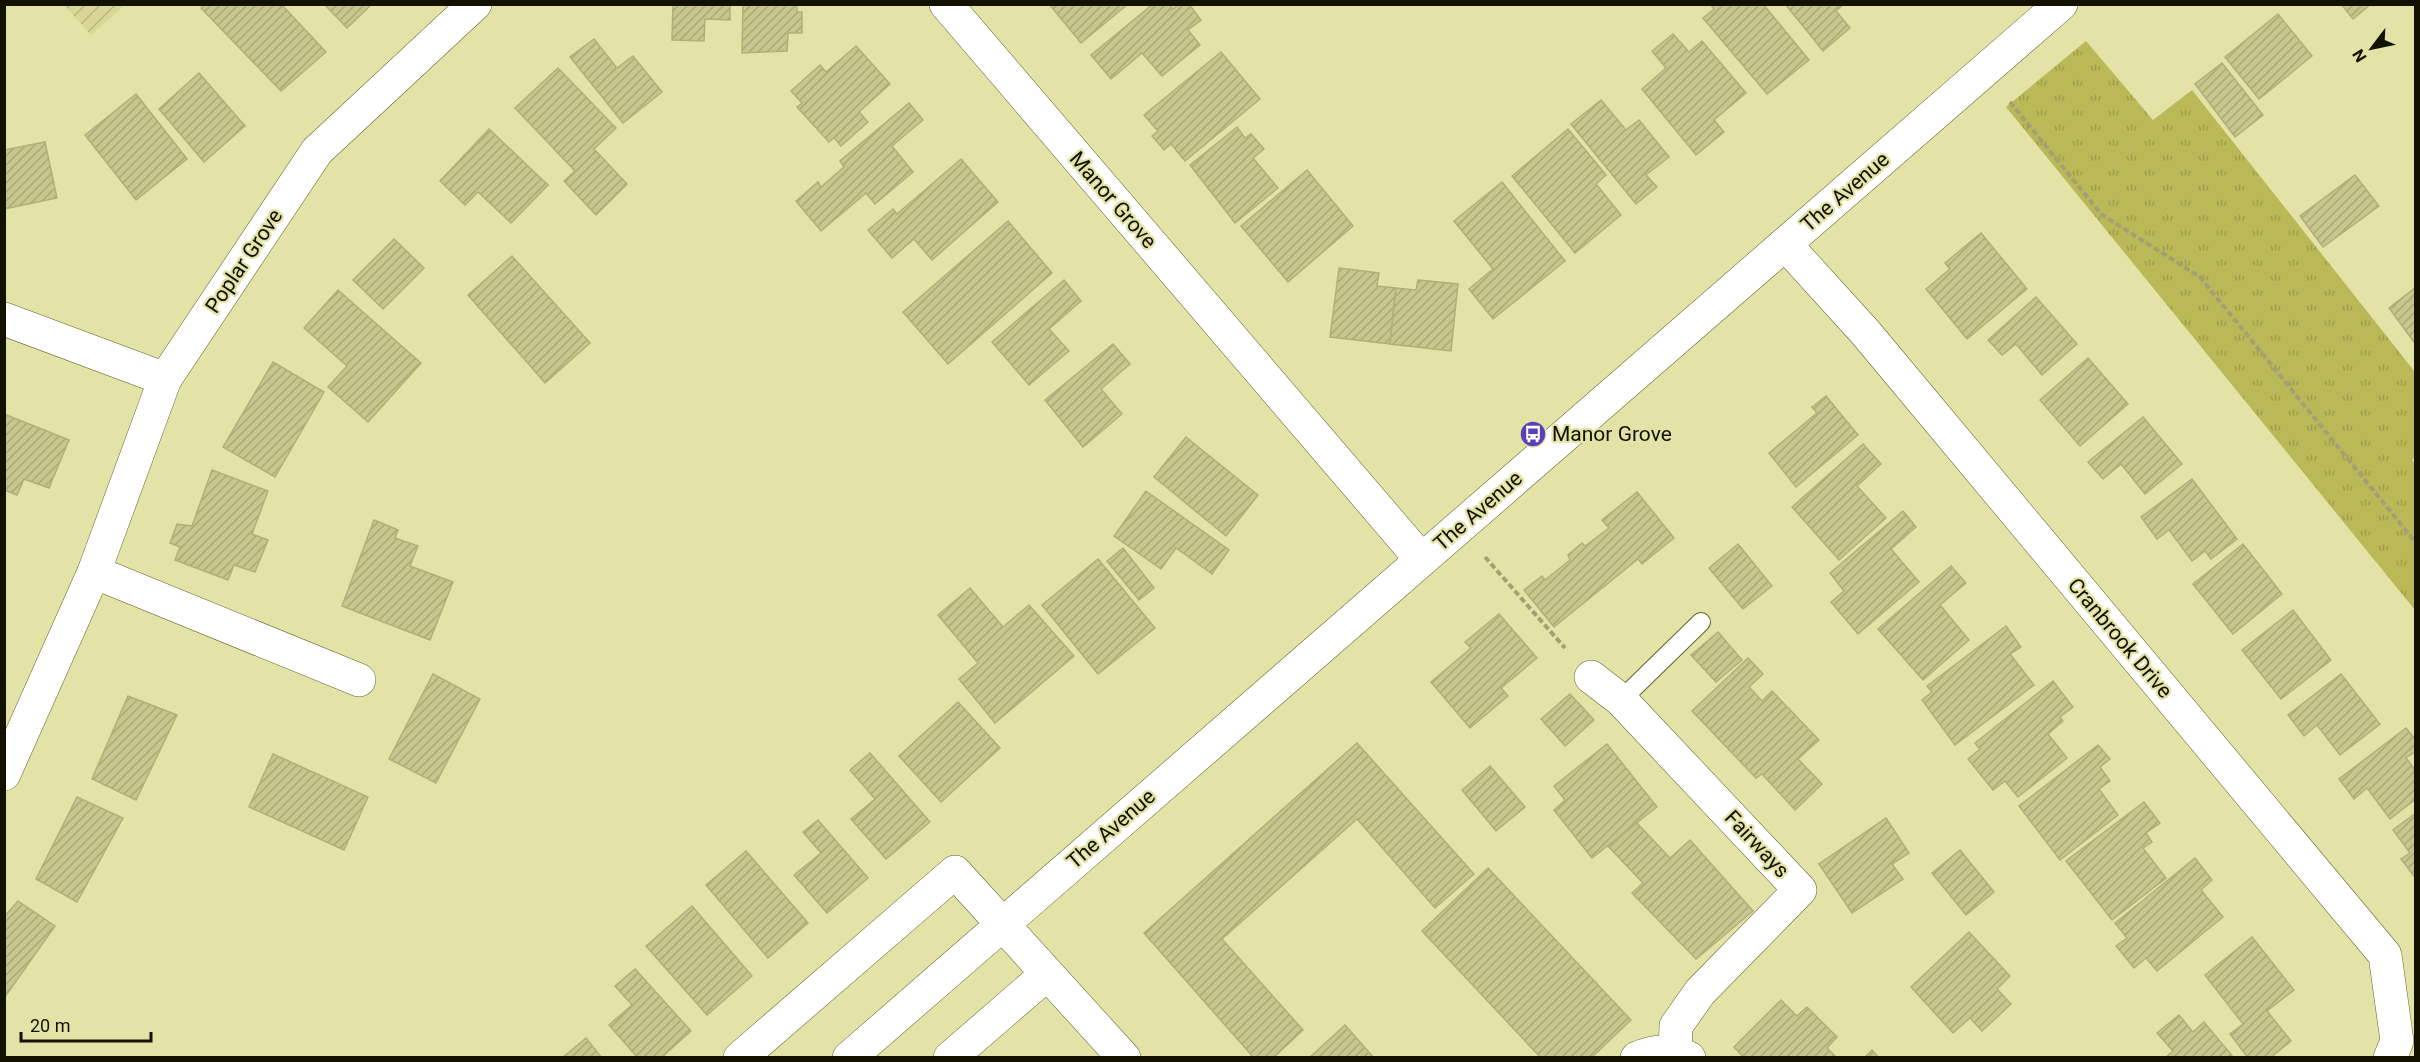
<svg xmlns="http://www.w3.org/2000/svg" width="2420" height="1062" font-family="Roboto,sans-serif">
<style>
.industrial{fill:url(#industrial-furrows)}
.grass{fill:url(#grass-tufts)}
.building{fill:url(#building-hatch);stroke:#b1b076;stroke-width:1.5}
.lines{fill:none;stroke-linecap:round;stroke-linejoin:round}
.service-casing{stroke:#64622a;stroke-width:20}
.minor-casing{stroke:#64622a;stroke-width:34}
.tertiary-casing{stroke:#64622a;stroke-width:34}
.path{stroke:#a2a173;stroke-width:4;stroke-dasharray:6 3;stroke-linecap:butt}
.service{stroke:#fff;stroke-width:18}
.minor{stroke:#fff;stroke-width:33}
.tertiary{stroke:#fff;stroke-width:33}
.labels{text-anchor:middle;dominant-baseline:central;stroke-width:4.5;stroke-linejoin:round;paint-order:stroke}
.street-label{font-size:21px;fill:#121100;stroke:#e3e3a8}
.poi-label{font-size:21px;fill:#121100;stroke:#e3e3a8;text-anchor:start}
</style>
<defs>
<pattern id="industrial-furrows" width="10" height="10" patternUnits="userSpaceOnUse" patternTransform="scale(1.5)"><rect width="10" height="10" fill="#d8d794"/><path d="M-1 1l2-2M0 10L10 0M9 11l2-2" fill="none" stroke="#b8b87e"/></pattern>
<pattern id="grass-tufts" width="24" height="20" patternUnits="userSpaceOnUse" patternTransform="scale(1.5)"><rect width="24" height="20" fill="#bbb858"/><path d="M3 7l-1-3M5 7V3M7 7l1-3M15 17l-1-3M17 17v-4M19 17l1-3" fill="none" stroke="#a09d4b"/></pattern>
<pattern id="building-hatch" width="6" height="6" patternUnits="userSpaceOnUse" patternTransform="scale(1.5)"><rect width="6" height="6" fill="#c7c68c"/><path d="M-1 1l2-2M0 6l6-6M5 7l2-2" fill="none" stroke="#aaa977"/></pattern>
</defs>
<rect width="100%" height="100%" fill="#e3e3a8"/>
<polygon class="industrial" points="64,5 125,5 91,35"/>
<polygon class="grass" points="2086,41 2153,120 2192,90 2415,372 2416,457 2412,460 2416,465 2415,610 2006,107"/>
<g class="building">
<polygon points="205,4 281,4 326,52 281,91 201,8"/>
<polygon points="324,4 372,4 347,28"/>
<polygon points="673,4 730,4 730,20 705,19 704,41 672,40"/>
<polygon points="743,4 797,4 797,12 802,12 802,33 788,33 787,51 742,53"/>
<polygon points="1049,4 1128,4 1081,43"/>
<polygon points="1153,4 1169,4 1173,9 1179,4 1189,4 1201,20 1188,30 1200,45 1162,76 1142,53 1111,79 1091,55"/>
<polygon points="1710,4 1763,4 1809,60 1767,94 1703,18 1714,9"/>
<polygon points="1785,4 1844,4 1836,11 1850,28 1823,51"/>
<polygon points="2341,4 2371,4 2353,19"/>
<polygon points="2278,14 2312,56 2259,99 2225,57"/>
<polygon points="1673,34 1689,52 1702,41 1746,93 1714,120 1724,132 1696,155 1642,89 1666,68 1652,51"/>
<polygon points="594,39 617,68 633,56 662,92 623,123 570,57"/>
<polygon points="856,46 890,84 859,112 868,122 841,146 834,138 829,142 797,107 802,103 791,91 820,65 826,72"/>
<polygon points="1221,52 1260,99 1185,161 1171,144 1164,150 1152,136 1158,131 1144,115"/>
<polygon points="2222,63 2263,115 2235,137 2195,84"/>
<polygon points="558,68 616,128 594,149 627,184 596,215 564,181 575,171 515,108"/>
<polygon points="199,73 245,126 204,162 159,109"/>
<polygon points="136,94 187,159 136,200 85,135"/>
<polygon points="1601,100 1626,130 1639,120 1669,157 1646,175 1657,187 1636,204 1571,124"/>
<polygon points="909,103 923,120 892,146 913,172 875,204 866,193 821,231 796,201 818,182 821,187 844,167 840,161"/>
<polygon points="1237,127 1245,138 1251,134 1264,149 1253,158 1278,188 1235,223 1190,165"/>
<polygon points="489,129 548,185 511,223 478,192 465,205 440,181"/>
<polygon points="1568,129 1606,175 1596,184 1621,215 1575,253 1512,176"/>
<polygon points="45,142 57,198 4,209 4,150"/>
<polygon points="961,159 998,202 932,260 914,239 892,258 868,230 893,209 897,214"/>
<polygon points="1307,170 1353,226 1288,282 1241,226"/>
<polygon points="2355,175 2379,206 2323,247 2300,216"/>
<polygon points="1502,182 1565,261 1493,319 1469,289 1493,269 1454,221"/>
<polygon points="1008,221 1052,273 948,364 903,312"/>
<polygon points="1981,233 2027,289 1967,339 1926,289 1950,269 1945,263"/>
<polygon points="394,239 424,268 383,309 353,280"/>
<polygon points="512,256 590,343 545,383 468,295"/>
<polygon points="1339,268 1379,273 1377,286 1396,288 1390,344 1330,337"/>
<polygon points="1064,280 1081,301 1049,329 1069,351 1029,385 992,342"/>
<polygon points="1418,280 1458,284 1451,351 1390,344 1396,288 1416,290"/>
<polygon points="2415,288 2416,289 2416,345 2389,308"/>
<polygon points="338,290 421,363 368,422 328,387 347,366 304,328"/>
<polygon points="2036,297 2077,344 2042,375 2016,344 2002,355 1988,340"/>
<polygon points="1113,344 1130,364 1101,389 1122,414 1083,447 1045,400"/>
<polygon points="2088,358 2128,404 2080,446 2040,400"/>
<polygon points="273,362 324,392 275,477 223,447"/>
<polygon points="1826,396 1858,435 1796,487 1769,453 1817,413 1812,407"/>
<polygon points="4,414 69,440 49,488 24,479 17,495 4,490"/>
<polygon points="2143,417 2182,464 2145,494 2121,464 2103,479 2088,462"/>
<polygon points="1186,437 1258,495 1226,536 1154,477"/>
<polygon points="1863,444 1881,464 1857,486 1886,518 1839,560 1792,507"/>
<polygon points="212,470 268,491 252,534 268,540 255,572 234,565 228,580 175,560 180,547 170,543 177,524 192,526"/>
<polygon points="2192,479 2237,539 2211,559 2205,551 2192,561 2169,530 2157,539 2141,517"/>
<polygon points="1146,491 1229,550 1212,574 1176,548 1161,569 1114,536"/>
<polygon points="1637,492 1674,538 1642,564 1638,559 1554,627 1524,590 1542,576 1545,580 1570,560 1568,555 1582,543 1585,546 1609,528 1602,520"/>
<polygon points="1903,511 1916,527 1891,549 1919,582 1858,634 1831,602 1844,591 1830,573"/>
<polygon points="374,520 398,530 395,538 418,546 410,566 453,582 430,640 342,606"/>
<polygon points="1738,544 1772,586 1743,609 1709,568"/>
<polygon points="2243,544 2282,594 2233,634 2193,584"/>
<polygon points="1123,548 1154,588 1139,600 1107,561"/>
<polygon points="1098,559 1155,628 1098,674 1042,605"/>
<polygon points="1951,566 1966,583 1940,605 1969,640 1923,680 1878,629"/>
<polygon points="970,588 1003,627 1029,605 1074,656 995,723 959,679 978,663 938,615"/>
<polygon points="2293,610 2331,660 2281,699 2242,650"/>
<polygon points="1499,614 1537,658 1501,688 1508,696 1470,728 1431,682 1471,648 1465,642"/>
<polygon points="2006,626 2021,647 2010,654 2034,685 1955,745 1922,700 1932,692 1927,686"/>
<polygon points="1718,632 1742,660 1716,682 1691,655"/>
<polygon points="1748,658 1763,674 1749,687 1762,701 1772,691 1819,740 1798,759 1822,784 1795,810 1762,774 1756,778 1692,711"/>
<polygon points="433,674 480,699 436,783 389,759"/>
<polygon points="2341,674 2380,724 2340,755 2317,725 2304,736 2288,715"/>
<polygon points="2053,681 2073,707 2060,717 2063,721 2048,734 2067,758 2018,797 2005,781 1993,790 1968,759 1980,749 1975,743"/>
<polygon points="1570,694 1594,720 1565,746 1541,719"/>
<polygon points="128,696 177,715 136,800 92,779"/>
<polygon points="958,702 1000,748 941,802 899,756"/>
<polygon points="2406,728 2416,740 2416,751 2406,758 2416,771 2416,799 2390,819 2367,788 2354,799 2339,779"/>
<polygon points="1357,743 1474,874 1435,908 1357,819 1222,939 1303,1030 1273,1058 1254,1058 1144,933"/>
<polygon points="1607,744 1657,807 1592,858 1554,810 1565,800 1554,786"/>
<polygon points="2098,745 2110,759 2100,767 2110,781 2099,789 2118,815 2060,860 2019,806"/>
<polygon points="870,753 930,822 886,859 851,819 875,799 850,770"/>
<polygon points="273,754 368,797 344,850 249,807"/>
<polygon points="1490,766 1525,807 1496,831 1462,790"/>
<polygon points="77,797 123,818 77,902 36,879"/>
<polygon points="2144,802 2160,823 2146,833 2152,842 2143,848 2166,878 2112,920 2066,861"/>
<polygon points="2416,813 2416,879 2401,859 2410,853 2393,830"/>
<polygon points="1886,818 1909,853 1892,864 1903,879 1852,913 1819,864"/>
<polygon points="818,820 868,878 827,913 794,875 821,853 803,832"/>
<polygon points="1637,823 1670,858 1690,840 1753,911 1696,959 1632,893 1643,883 1608,846"/>
<polygon points="1960,850 1994,892 1966,915 1932,873"/>
<polygon points="746,851 808,923 768,958 706,885"/>
<polygon points="2195,858 2212,880 2201,890 2223,917 2157,971 2146,958 2134,968 2116,946 2127,938 2115,923"/>
<polygon points="1488,868 1631,1020 1591,1058 1541,1058 1422,931"/>
<polygon points="18,901 55,926 5,997 4,917"/>
<polygon points="692,906 752,976 707,1015 646,946"/>
<polygon points="1969,932 2010,976 1997,989 2011,1004 1982,1031 1970,1018 1953,1033 1911,987"/>
<polygon points="2252,937 2294,990 2267,1011 2291,1041 2270,1058 2248,1058 2230,1034 2243,1024 2205,975"/>
<polygon points="635,969 691,1031 661,1058 638,1058 609,1025 632,1005 615,986"/>
<polygon points="1781,1000 1797,1016 1807,1007 1837,1037 1827,1048 1837,1058 1744,1058 1734,1047"/>
<polygon points="2179,1015 2193,1032 2204,1022 2234,1058 2165,1058 2173,1051 2157,1033"/>
<polygon points="1345,1025 1374,1058 1309,1058"/>
<polygon points="586,1038 602,1058 562,1058"/>
<polygon points="1872,1050 1879,1058 1864,1058"/>
</g>
<g class="lines">
<defs>
<polyline id="service" points="1621,700 1701,622"/>
<g id="minor">
<polyline points="946,4 1421,559"/>
<polyline points="1785,244 1865,332 2385,955 2397,1041 2390,1058"/>
<polyline points="4,319 165,379"/>
<polyline points="94,572 359,680"/>
<polyline points="1591,677 1621,700 1800,890 1700,992 1676,1026 1675,1051"/>
<polyline points="4,774 94,572 165,379 317,151 475,4"/>
<polyline points="740,1058 955,872 1124,1058"/>
<polyline points="950,1058 1047,974"/>
<path d="M1637,1058C1655,1050 1672,1049 1689,1058"/>
</g>
<polyline id="tertiary" points="849,1058 2061,4"/>
</defs>
<use href="#service" class="service-casing"/>
<use href="#minor" class="minor-casing"/>
<use href="#tertiary" class="tertiary-casing"/>
<g class="path">
<polyline points="2010,102 2101,214 2200,277 2416,543"/>
<polyline points="1485,557 1565,648"/>
</g>
<use href="#service" class="service"/>
<use href="#minor" class="minor"/>
<use href="#tertiary" class="tertiary"/>
</g>
<defs>
<symbol id="bus-disc" viewBox="-11 -11 22 22"><circle r="9.5" fill="#5b41b9" stroke="#e3e3a8"/><path d="M-5-6H5V4H4V6H2V4H-2V6H-4V4H-5ZM-3.5-4V0h7V-4ZM-3.5 1.2v1.5H-2V1.2ZM2 1.2v1.5H3.5V1.2Z" fill="#fff"/></symbol>
</defs>
<g fill-rule="evenodd">
<use href="#bus-disc" x="1518" y="419" width="30" height="30"/>
</g>
<g class="labels">
<g class="street-label">
<text transform="translate(1845 192) rotate(-41)">The Avenue</text>
<text transform="translate(1113 200) rotate(49)">Manor Grove</text>
<text transform="translate(244 261) rotate(-56)">Poplar Grove</text>
<text transform="translate(1478 511) rotate(-41)">The Avenue</text>
<text transform="translate(2120 638) rotate(50)">Cranbrook Drive</text>
<text transform="translate(1111 829) rotate(-41)">The Avenue</text>
<text transform="translate(1757 844) rotate(47)">Fairways</text>
</g>
<g class="poi-label">
<text x="1552" y="434">Manor Grove</text>
</g>
</g>
<rect width="2420" height="1062" fill="none" stroke="#121100" stroke-width="12"/>
<g transform="translate(2372 48) rotate(238)" stroke="#e3e3a8" stroke-width="4.5" paint-order="stroke">
<path d="M0-4.5L10 22L0 15L-10 22Z" fill="#121100"/>
<text y="-9" font-size="16" font-weight="bold" text-anchor="middle" fill="#121100">N</text>
</g>
<path d="M21 1032v9h130v-9" fill="none" stroke="#121100" stroke-width="3"/>
<text x="30" y="1032" font-size="18" fill="#121100" stroke="#e3e3a8" stroke-width="4.5" paint-order="stroke">20 m</text>
</svg>
